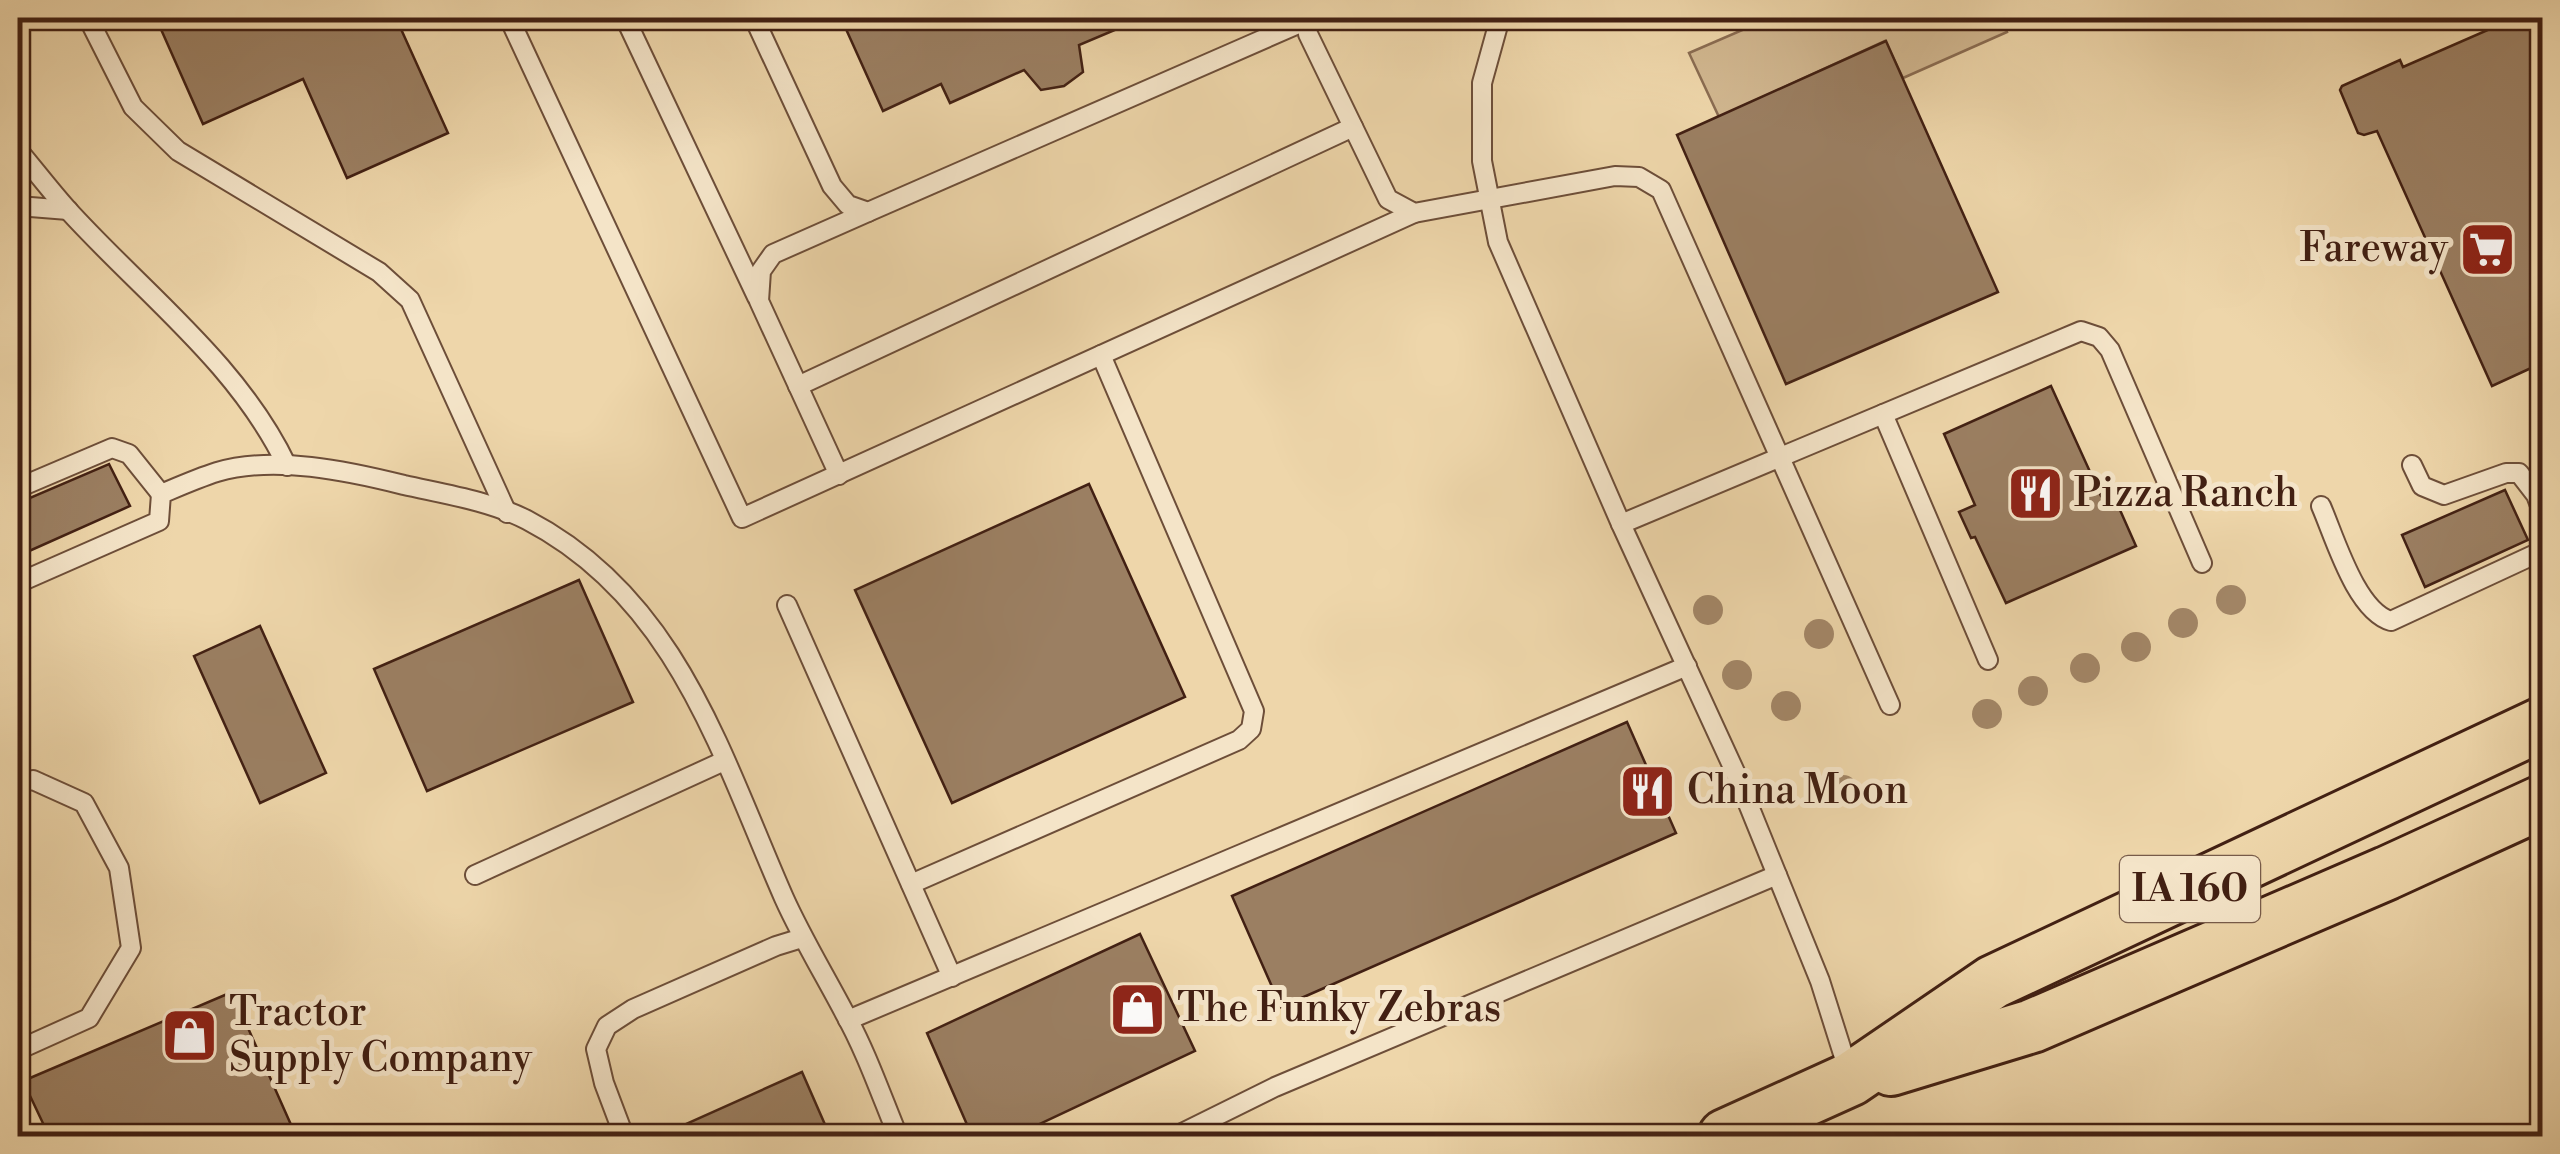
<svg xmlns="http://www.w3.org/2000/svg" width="2560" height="1154" font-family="'Libre Bodoni',serif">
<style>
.green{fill:#d1b790;stroke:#8a6c52;stroke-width:2.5}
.building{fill:#9b7f62;stroke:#422013;stroke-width:2.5}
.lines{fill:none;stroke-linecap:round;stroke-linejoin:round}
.service-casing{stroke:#6d4e39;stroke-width:22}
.primary-casing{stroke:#422013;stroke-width:58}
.service{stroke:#f4e4c8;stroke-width:18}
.primary{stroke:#eed6aa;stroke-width:52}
.tree{fill:#a38768}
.labels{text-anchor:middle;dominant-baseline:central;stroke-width:10;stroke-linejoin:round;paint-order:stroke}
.shield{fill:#f4e4c8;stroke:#775b49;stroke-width:2.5}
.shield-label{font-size:38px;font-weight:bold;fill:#422013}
.poi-label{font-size:40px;fill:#422013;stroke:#f4e4c8;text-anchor:start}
</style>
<rect width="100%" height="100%" fill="#eed6aa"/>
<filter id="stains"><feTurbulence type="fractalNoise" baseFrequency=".002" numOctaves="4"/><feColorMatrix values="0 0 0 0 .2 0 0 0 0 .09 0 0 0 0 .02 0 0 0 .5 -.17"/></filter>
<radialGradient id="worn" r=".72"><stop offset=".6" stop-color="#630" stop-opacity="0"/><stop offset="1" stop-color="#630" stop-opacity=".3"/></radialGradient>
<polygon class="green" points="1770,18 2001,18 2007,32 1903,78 1885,41 1719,117 1689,53"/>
<g class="building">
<polygon points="156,18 396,18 448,133 347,178 303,79 203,124"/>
<polygon points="841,18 1143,18 1079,45 1083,72 1064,86 1041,90 1024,70 950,103 941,84 883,111"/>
<polygon points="2515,18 2542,18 2542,363 2492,386 2377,131 2364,135 2358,133 2340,90 2342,86 2400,60 2403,67"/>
<polygon points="1886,41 1998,292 1786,384 1677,135"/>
<polygon points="2051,386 2101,496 2112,492 2136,546 2006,603 1975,537 1971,538 1959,512 1975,505 1944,434"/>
<polygon points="109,464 130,506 18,556 18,503"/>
<polygon points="1089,484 1185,697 952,803 855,590"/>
<polygon points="2505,490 2528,540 2425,587 2402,535"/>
<polygon points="579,580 633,702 427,791 374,669"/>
<polygon points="260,626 326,773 260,803 194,656"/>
<polygon points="1627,722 1676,833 1281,1007 1232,896"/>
<polygon points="1140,934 1195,1051 1014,1136 972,1136 927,1033"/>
<polygon points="232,992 296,1136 49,1136 23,1081"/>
<polygon points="802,1072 830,1136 670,1136 668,1132"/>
</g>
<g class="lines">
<defs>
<g id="service">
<polyline points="88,18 133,107 178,151 379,272 410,300 507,513"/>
<polyline points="509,18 742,518 1414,213"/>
<polyline points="625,18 757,297"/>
<polyline points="754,18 832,186 848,205 868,212 1305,21"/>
<polyline points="1306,18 1308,34 1388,199 1414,213 1615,176 1639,177 1661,190 1890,705"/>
<polyline points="1500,18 1482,83 1482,161 1498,242 1621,524 1736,774 1820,981 1850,1076"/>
<path d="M18,150C34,169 50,190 67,209C142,292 238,363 287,466"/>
<polyline points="18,206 68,210"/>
<polyline points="798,386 1353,127"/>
<polyline points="1883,414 1988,660"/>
<polyline points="2412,465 2422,486 2444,495 2506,473 2519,473 2536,495 2542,511"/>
<polyline points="839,475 759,301 761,271 773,254 868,212"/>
<polyline points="18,488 112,448 129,454 161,494"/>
<path d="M2321,506C2335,538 2356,611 2391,621L2542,551"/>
<polyline points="1621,524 2081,331 2099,337 2110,350 2202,563"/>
<path d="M18,583L159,521L161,494C180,486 198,478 217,472C274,455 348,471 404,485C444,494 490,501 527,520C677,598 721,755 784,898C802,938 824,974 844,1012C866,1051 881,1095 898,1136"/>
<polyline points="787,605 952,977"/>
<polyline points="18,783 33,780 84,803 119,868 131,948 89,1018 18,1050"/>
<polyline points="475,875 724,761"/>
<polyline points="911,884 1239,740 1251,729 1254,711 1101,355"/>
<polyline points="848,1020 1687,666"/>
<polyline points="624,1136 604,1083 596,1049 607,1026 633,1009 776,946 802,938"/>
<polyline points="1176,1136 1275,1087 1777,875"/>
</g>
<g id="primary">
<polyline points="1891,1069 2032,1026 2387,873 2542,802"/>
<polyline points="1725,1136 1851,1079 1993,982 2542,724"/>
</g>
</defs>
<use href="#service" class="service-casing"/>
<use href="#primary" class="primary-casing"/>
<use href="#service" class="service"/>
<use href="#primary" class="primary"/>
</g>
<g class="tree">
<circle cx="2231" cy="600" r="15"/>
<circle cx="1708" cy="610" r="15"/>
<circle cx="2183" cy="623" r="15"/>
<circle cx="1819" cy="634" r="15"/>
<circle cx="2136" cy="647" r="15"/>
<circle cx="2085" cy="668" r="15"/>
<circle cx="1737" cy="675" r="15"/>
<circle cx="2033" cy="691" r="15"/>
<circle cx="1786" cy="706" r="15"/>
<circle cx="1987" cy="714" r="15"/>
<circle cx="1843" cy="790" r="15"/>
</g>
<defs>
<symbol id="supermarket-square" viewBox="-11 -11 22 22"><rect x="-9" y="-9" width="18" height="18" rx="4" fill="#8f2418" stroke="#f4e4c8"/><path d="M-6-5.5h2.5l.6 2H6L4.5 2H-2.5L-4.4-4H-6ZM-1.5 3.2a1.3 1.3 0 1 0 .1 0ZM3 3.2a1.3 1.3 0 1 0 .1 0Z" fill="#fff"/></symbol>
<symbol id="restaurant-square" viewBox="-11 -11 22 22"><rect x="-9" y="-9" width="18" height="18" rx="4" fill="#8f2418" stroke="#f4e4c8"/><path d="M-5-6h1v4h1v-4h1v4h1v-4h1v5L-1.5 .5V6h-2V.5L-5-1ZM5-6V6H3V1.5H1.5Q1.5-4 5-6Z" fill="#fff"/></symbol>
<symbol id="shop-square" viewBox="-11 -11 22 22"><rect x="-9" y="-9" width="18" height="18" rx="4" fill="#8f2418" stroke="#f4e4c8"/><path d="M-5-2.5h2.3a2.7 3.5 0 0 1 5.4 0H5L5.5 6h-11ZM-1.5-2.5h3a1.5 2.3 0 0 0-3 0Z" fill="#fff"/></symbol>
</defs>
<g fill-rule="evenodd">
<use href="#supermarket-square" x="2456" y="218" width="63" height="63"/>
<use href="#restaurant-square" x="2004" y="462" width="63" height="63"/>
<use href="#restaurant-square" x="1616" y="760" width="63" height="63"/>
<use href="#shop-square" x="1106" y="978" width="63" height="63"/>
<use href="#shop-square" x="158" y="1004" width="63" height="63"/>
</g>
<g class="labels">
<rect class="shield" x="2120" y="856" width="140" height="66" rx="8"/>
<g class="shield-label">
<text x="2190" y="889">IA 160</text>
</g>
<g class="poi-label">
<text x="2448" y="249" text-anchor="end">Fareway</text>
<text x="2074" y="494">Pizza Ranch</text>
<text x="1687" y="791">China Moon</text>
<text x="1177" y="1009">The Funky Zebras</text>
<text x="229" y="1013">Tractor<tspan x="229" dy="46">Supply Company</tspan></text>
</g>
</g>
<rect width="2560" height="1154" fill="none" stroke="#eed6aa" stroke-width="60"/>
<rect x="20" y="20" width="2520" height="1114" fill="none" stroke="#422013" stroke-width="5"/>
<rect x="30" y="30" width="2500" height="1094" fill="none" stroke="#422013" stroke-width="2.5"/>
<rect width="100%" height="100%" filter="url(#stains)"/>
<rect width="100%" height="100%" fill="url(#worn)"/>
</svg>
